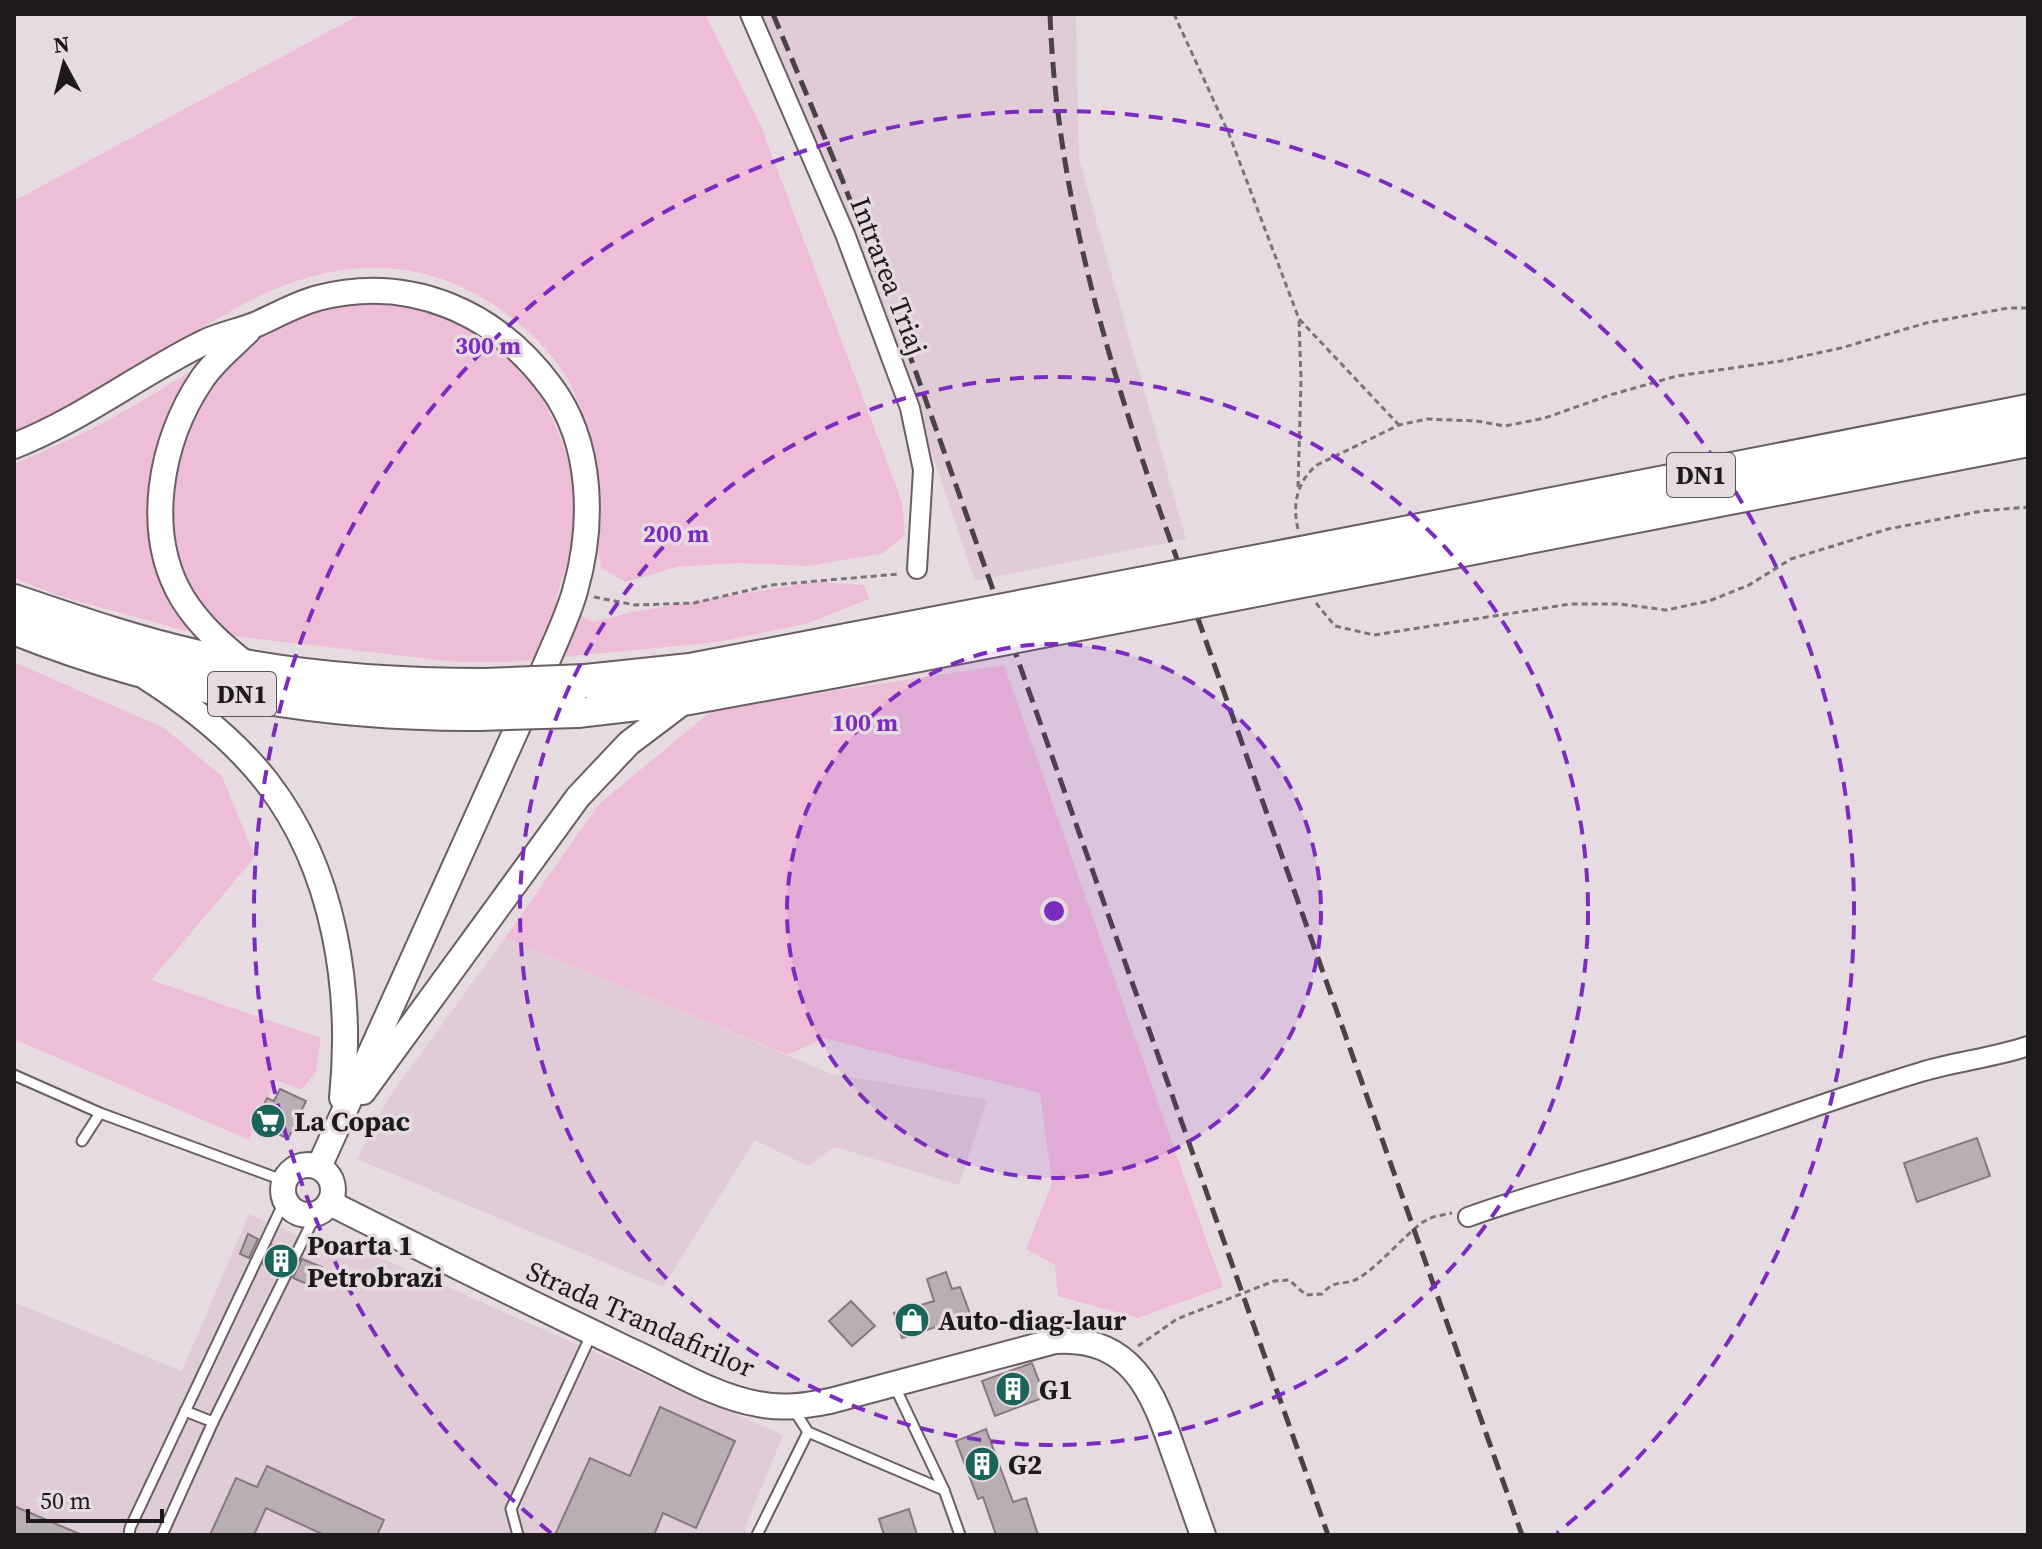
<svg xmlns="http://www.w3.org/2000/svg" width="2042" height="1549" font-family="'Source Serif 4',serif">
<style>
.built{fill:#e0ccd7}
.green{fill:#eebed9}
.building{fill:#b9aeb4;stroke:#84797f;stroke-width:2}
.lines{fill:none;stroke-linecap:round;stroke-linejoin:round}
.lane-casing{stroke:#685e63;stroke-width:13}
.street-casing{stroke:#685e63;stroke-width:22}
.secondary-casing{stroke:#685e63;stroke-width:28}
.highway-casing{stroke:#685e63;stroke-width:36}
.path{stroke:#7c7378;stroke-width:3;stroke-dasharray:6 4;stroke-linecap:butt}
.lane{stroke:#fff;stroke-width:9}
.street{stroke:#fff;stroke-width:18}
.secondary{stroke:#fff;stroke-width:24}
.highway{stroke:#fff;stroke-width:32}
.rail{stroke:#494347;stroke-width:5;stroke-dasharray:16 8;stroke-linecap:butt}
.highway-bridge-casing{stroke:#685e63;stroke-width:36;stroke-linecap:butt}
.highway-bridge{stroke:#fff;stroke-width:32}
.ring{fill:none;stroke:#7b2cbf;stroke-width:4;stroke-dasharray:14 10}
.labels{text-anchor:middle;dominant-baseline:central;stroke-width:7;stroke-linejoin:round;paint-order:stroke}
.shield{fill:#e7dbe2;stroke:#5a5357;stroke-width:2}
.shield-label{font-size:26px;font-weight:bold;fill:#1e191c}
.street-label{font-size:28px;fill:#1e191c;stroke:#e7dbe2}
.poi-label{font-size:28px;font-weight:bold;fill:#1e191c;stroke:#e7dbe2;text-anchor:start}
.centre{fill:#7b2cbf;stroke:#e7dbe2;stroke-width:4}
.ring-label{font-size:24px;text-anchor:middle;font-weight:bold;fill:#7b2cbf;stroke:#e7dbe2;stroke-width:7;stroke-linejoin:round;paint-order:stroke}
</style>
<rect width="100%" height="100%" fill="#e7dbe2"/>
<g class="built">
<polygon points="760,14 1076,14 1079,159 1186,539 975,581 884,310 832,177"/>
<polygon points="505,938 832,1074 987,1100 959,1185 835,1147 808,1166 755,1140 663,1287 357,1159 389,1097"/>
<polygon points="249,1214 325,1247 345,1242 783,1435 745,1528 747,1535 14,1535 14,1302 182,1371"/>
</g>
<g class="green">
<path d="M361,14H705L761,126L902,502L905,535L883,553L809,566L738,563L677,567L626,582L601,568C596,540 599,529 600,502C601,469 589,433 578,402C565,363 530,330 497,307C414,251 326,259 240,306C205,325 172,349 138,369C97,393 56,414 14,433V201Z"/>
<path d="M394,302C418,307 441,312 464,324C536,361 581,451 574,531C572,554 560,579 556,602L593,622L632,612L814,582L864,585L869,599L808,623L718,642L511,662H456L182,630L57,595L14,578V464C44,451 74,438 103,423C178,383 260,320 345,304C360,301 378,303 394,302Z"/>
<polygon points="14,662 164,728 222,776 255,857 151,980 321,1038 316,1072 301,1090 276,1080 249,1140 14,1039"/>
<polygon points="1004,665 1223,1287 1138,1318 1058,1296 1055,1265 1026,1249 1052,1183 1040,1093 824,1038 788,1055 505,938 599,804 714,709"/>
</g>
<g class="building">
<polygon points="280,1089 306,1101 288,1139 262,1126 266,1117 260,1114 267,1098 274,1101"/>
<polygon points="1977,1138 1990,1176 1917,1202 1904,1163"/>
<polygon points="248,1234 258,1239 249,1258 240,1254"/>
<polygon points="272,1245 289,1252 279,1272 263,1264"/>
<polygon points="302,1259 322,1267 314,1287 293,1278"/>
<polygon points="946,1272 952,1289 960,1287 973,1322 953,1329 951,1322 902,1338 894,1313 934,1301 927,1279"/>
<polygon points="851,1301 875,1326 852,1346 829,1321"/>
<polygon points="1032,1363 1045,1397 995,1416 982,1381"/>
<polygon points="660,1407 735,1441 696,1528 663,1513 654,1535 555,1535 590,1458 630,1476"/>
<polygon points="986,1429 1013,1502 1026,1498 1038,1535 996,1535 983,1497 978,1499 956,1441"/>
<polygon points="267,1466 384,1520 377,1535 324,1535 266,1508 254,1535 210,1535 236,1478 257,1487"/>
<polygon points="14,1506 82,1535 14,1535"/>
<polygon points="909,1509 917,1535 884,1535 879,1519"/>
</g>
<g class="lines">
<defs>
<g id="lane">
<polyline points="14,1075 100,1113 285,1181"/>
<polyline points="82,1141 100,1113"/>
<polyline points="894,1385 944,1490 960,1535"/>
<polyline points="185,1411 213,1422"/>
<polyline points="808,1432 944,1490"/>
<polyline points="129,1535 130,1528 285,1200"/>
<polyline points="162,1535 213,1422 316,1214"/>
<polyline points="518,1535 511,1509 591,1335"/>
<polyline points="757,1535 808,1432 794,1410"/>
</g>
<g id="street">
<polyline points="750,14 845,234 910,408 923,470 917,569"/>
<path d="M1468,1217C1539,1191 1612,1175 1684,1151C1764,1126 1841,1096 1921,1072C1957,1061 1993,1058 2028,1046"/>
</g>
<g id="secondary">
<path d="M14,446C81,420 141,373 205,342C222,334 240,331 257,324C277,315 296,304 318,298C410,274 496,312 551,387C593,443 594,525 575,591C568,616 556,640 546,664L319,1167"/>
<path d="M247,665C223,646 200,626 183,599C143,533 160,441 202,379C214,361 232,347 248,331"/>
<path d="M147,678C191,706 235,741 267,782C335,870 353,990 342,1098"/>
<polyline points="363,1092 578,797 629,743 686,700"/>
<circle cx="308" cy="1190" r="25"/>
<path d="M330,1203C429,1253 529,1302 629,1350C669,1368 715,1397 758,1404C782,1409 805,1406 830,1401L1055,1341C1132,1336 1153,1392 1174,1453C1184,1480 1193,1508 1203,1535"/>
</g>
<g id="highway">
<polyline points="1374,539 2028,411"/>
<polyline points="1380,566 2028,440"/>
<path d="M14,601C73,621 133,642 195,656C290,678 388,685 485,685"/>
<path d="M14,628C162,687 319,715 478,714"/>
<polyline points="586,681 690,670 826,644"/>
<polyline points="577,711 689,698 831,672"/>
</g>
</defs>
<use href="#lane" class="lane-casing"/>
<use href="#street" class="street-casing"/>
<use href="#secondary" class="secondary-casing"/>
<use href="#highway" class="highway-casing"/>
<g class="path">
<polyline points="1174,14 1229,134 1299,319 1399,425"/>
<polyline points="1298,487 1301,380 1299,319"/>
<path d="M1298,529C1292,505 1297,481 1317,465L1399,425L1427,419L1476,421L1505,426L1545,418L1610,395L1677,376L1781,361L1841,348L1926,323L2008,308H2028"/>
<polyline points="594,597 635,605 694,603 771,585 899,574"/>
<polyline points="1316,603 1335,626 1374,635 1570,604 1620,604 1666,610 1709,601 1749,585 1791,559 1888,529 1982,511 2028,507"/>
<path d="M1138,1346L1177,1319L1274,1281L1289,1280L1306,1295L1322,1294C1335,1279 1339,1286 1355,1280C1376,1270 1402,1237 1423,1222L1433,1217L1452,1213"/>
</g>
<use href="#lane" class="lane"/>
<use href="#street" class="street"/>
<use href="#secondary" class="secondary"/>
<use href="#highway" class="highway"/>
<g class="rail">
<polyline points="773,14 842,179 913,364 1328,1535"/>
<path d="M1050,14C1056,181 1101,340 1155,497L1522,1535"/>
</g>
<defs>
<g id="highway-bridge">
<polyline points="826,644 1374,539"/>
<polyline points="831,672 1380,566"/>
<polyline points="485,685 586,681"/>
<polyline points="478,714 577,711"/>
</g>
</defs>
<use href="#highway-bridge" class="highway-bridge-casing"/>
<use href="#highway-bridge" class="highway-bridge"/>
</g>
<circle cx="1054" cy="911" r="267" fill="#7b2cbf" fill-opacity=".12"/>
<g class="ring">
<circle cx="1054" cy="911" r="267"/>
<circle cx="1054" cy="911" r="534"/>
<path d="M551 1533A800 800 0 1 1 1557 1533"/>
</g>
<defs>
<symbol id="supermarket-disc" viewBox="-11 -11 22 22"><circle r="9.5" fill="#1b645b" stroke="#e7dbe2"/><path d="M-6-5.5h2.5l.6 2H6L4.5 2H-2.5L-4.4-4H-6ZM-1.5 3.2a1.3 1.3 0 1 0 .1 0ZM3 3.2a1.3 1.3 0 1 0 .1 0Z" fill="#fff"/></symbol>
<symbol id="building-disc" viewBox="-11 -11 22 22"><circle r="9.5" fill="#1b645b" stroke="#e7dbe2"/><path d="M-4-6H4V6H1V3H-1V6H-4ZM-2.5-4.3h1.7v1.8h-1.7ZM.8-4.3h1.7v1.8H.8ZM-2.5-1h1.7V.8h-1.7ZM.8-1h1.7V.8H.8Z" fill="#fff"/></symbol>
<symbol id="shop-disc" viewBox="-11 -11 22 22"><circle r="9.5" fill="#1b645b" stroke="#e7dbe2"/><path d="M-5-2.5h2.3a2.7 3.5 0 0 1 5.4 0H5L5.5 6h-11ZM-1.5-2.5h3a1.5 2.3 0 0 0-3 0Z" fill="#fff"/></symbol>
</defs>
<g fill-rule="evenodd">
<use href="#supermarket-disc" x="248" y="1101" width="40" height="40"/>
<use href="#building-disc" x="261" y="1241" width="40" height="40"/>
<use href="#shop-disc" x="892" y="1300" width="40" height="40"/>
<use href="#building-disc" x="993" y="1369" width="40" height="40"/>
<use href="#building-disc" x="962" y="1444" width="40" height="40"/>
</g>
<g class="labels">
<g class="shield">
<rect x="1667" y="453" width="68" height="44" rx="6"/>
<rect x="208" y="672" width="68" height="44" rx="6"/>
</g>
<g class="shield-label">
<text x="1701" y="475">DN1</text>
<text x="242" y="694">DN1</text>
</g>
<g class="street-label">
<text transform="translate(889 276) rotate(69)">Intrarea Triaj</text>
<text transform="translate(641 1319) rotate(24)">Strada Trandafirilor</text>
</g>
<g class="poi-label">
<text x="294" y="1121">La Copac</text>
<text x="307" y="1245">Poarta 1<tspan x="307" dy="32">Petrobrazi</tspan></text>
<text x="938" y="1320">Auto-diag-laur</text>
<text x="1039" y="1389">G1</text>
<text x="1008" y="1464">G2</text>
</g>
</g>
<circle cx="1054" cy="911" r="12" class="centre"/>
<g class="ring-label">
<text x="488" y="354">300 m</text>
<text x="676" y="542">200 m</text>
<text x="865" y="731">100 m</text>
</g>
<rect width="2042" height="1549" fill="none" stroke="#1e191c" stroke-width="32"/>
<g transform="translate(64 64) rotate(353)" stroke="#e7dbe2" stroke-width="6" paint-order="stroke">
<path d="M0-6L14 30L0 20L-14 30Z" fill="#1e191c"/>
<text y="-12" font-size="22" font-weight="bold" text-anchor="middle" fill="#1e191c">N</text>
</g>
<path d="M28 1509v12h134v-12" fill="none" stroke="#1e191c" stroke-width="4"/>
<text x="40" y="1509" font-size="24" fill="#1e191c" stroke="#e7dbe2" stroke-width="6" paint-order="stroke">50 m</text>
</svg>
